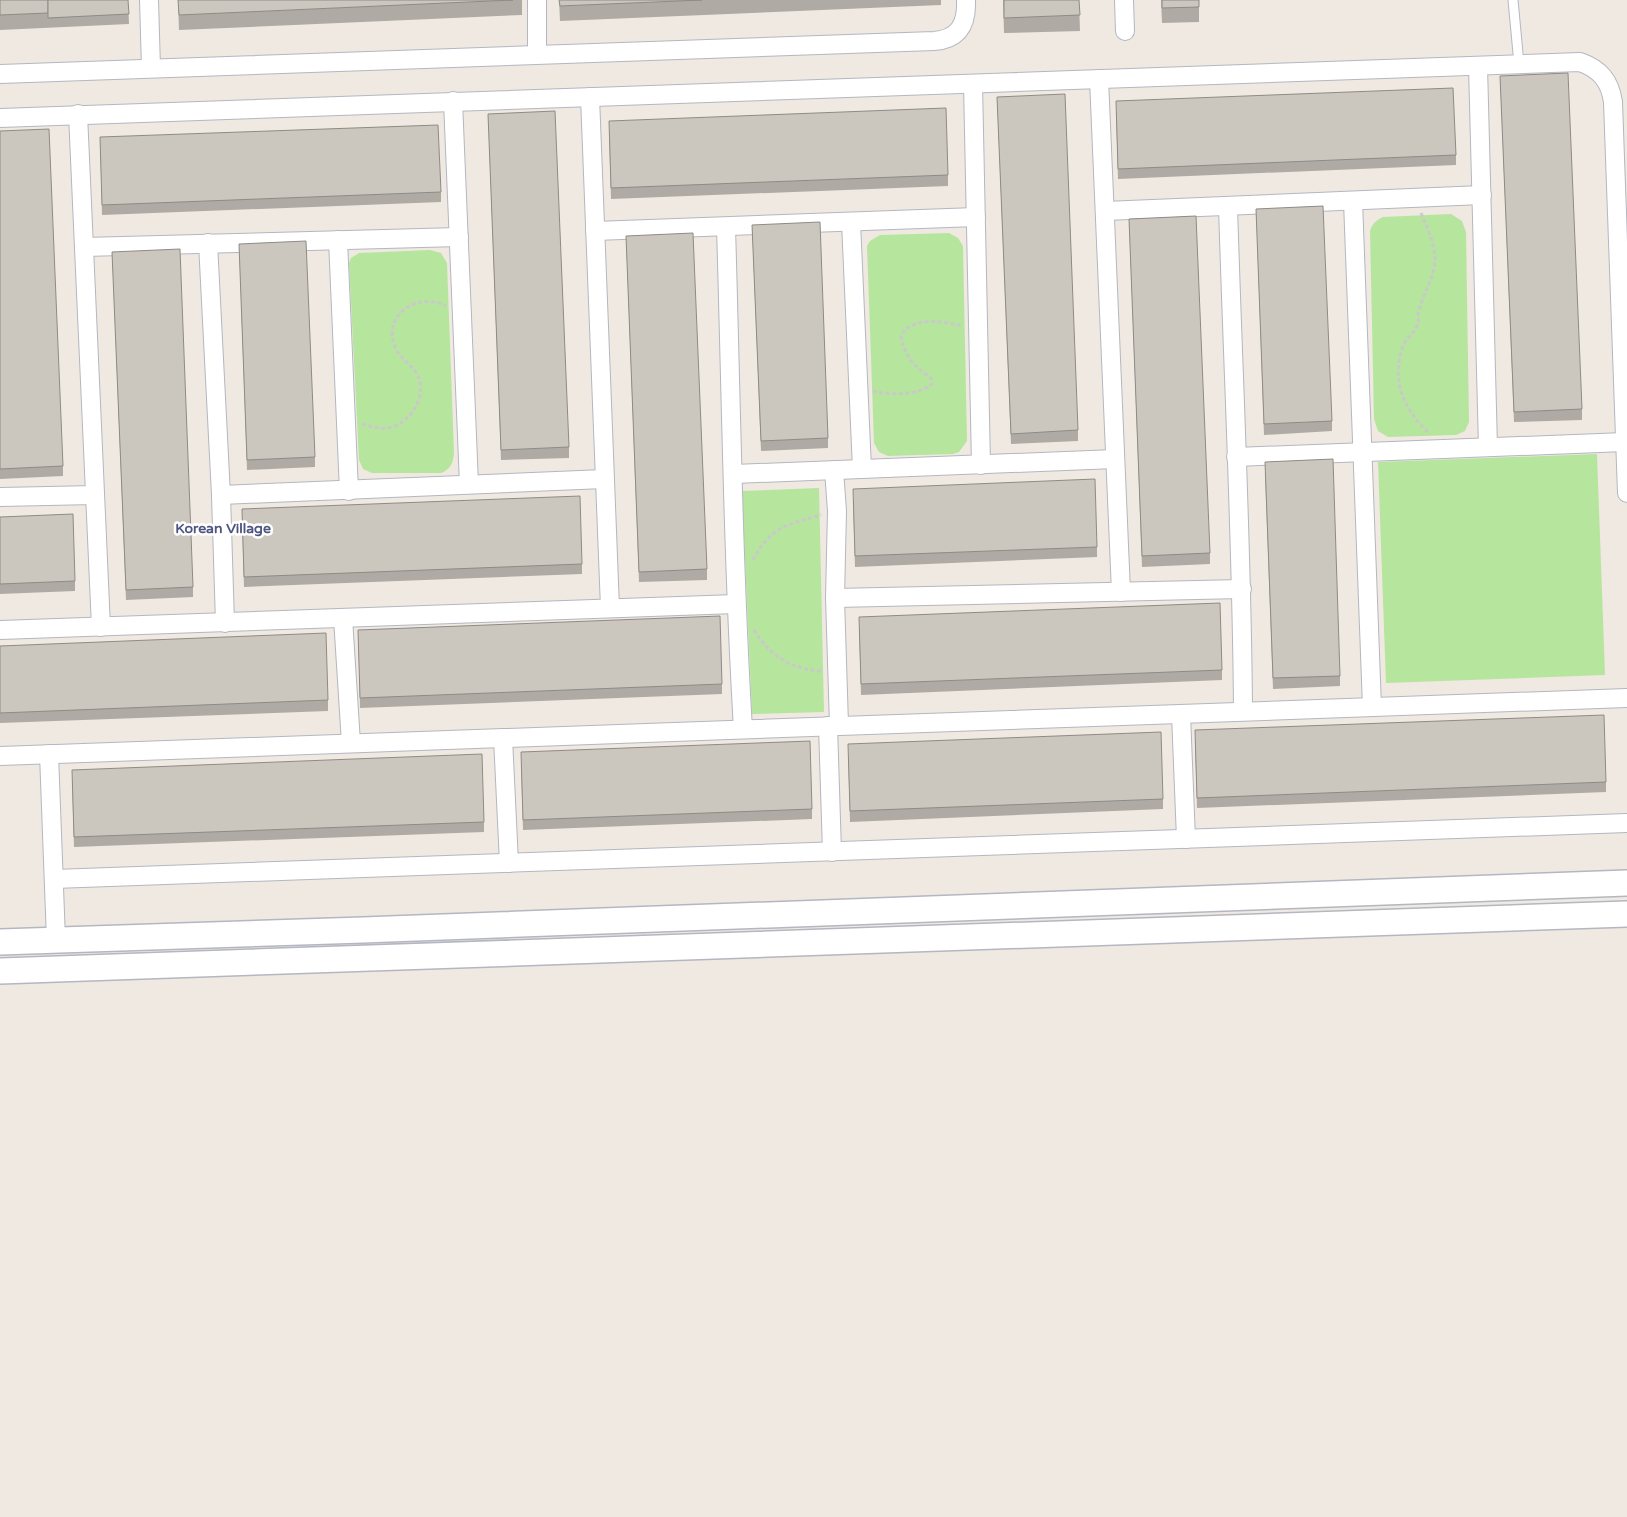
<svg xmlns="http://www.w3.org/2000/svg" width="1627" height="1517" font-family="'Varela Round',sans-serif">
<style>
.green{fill:#b6e59e}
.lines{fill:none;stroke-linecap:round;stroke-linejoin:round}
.lane-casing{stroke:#b4b7c1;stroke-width:11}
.street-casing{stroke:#b4b7c1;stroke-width:20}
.secondary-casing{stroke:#b4b7c1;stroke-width:28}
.path{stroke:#c9c9c9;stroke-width:3;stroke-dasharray:4 2.5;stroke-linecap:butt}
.lane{stroke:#fff;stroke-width:9}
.street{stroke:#fff;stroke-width:18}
.secondary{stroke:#fff;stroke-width:25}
.wall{fill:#afaba4}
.building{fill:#cbc7bf;stroke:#8e8b86}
.labels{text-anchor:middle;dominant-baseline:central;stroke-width:5;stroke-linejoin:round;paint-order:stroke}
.neighbourhood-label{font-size:14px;font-weight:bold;fill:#4d5680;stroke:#fff}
</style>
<rect width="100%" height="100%" fill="#efe9e1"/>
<g class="green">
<path d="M1451,214L1462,221L1466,232L1469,422L1465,431L1456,435L1388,437L1378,431L1374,419L1370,231C1372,224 1376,220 1383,217Z"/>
<polygon points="949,233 958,238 963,246 967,441 959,452 953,454 888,456 879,452 874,443 867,246 870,241 880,235"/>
<path d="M430,250L441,253L447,263L454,453C453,463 451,469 441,473H372L363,469L359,460L349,263L351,258L359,253Z"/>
<polygon points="1597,454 1605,675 1386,683 1378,462"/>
<polygon points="819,488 824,712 752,714 742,491"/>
</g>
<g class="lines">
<defs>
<polyline id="lane" points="1513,0 1519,64"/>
<g id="street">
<polyline points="149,0 151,68"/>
<polyline points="537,0 537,54"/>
<polyline points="1124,0 1125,31"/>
<polyline points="1478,66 1488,447"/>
<path d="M0,74L934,41C959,39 967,24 966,0"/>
<polyline points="1099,79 1121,592"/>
<polyline points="973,84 981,465"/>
<polyline points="590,97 610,608"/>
<polyline points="453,101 469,484"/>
<polyline points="78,114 101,627"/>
<path d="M0,118L1580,62C1600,69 1610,81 1613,102L1627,493"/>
<polyline points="1353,201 1372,707"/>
<path d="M1228,206C1233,374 1242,543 1243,711"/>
<polyline points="1105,211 1482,195"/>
<polyline points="851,222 862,469"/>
<path d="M726,227C731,394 733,562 743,729"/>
<polyline points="595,231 976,217"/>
<polyline points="338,240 349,491"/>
<polyline points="208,243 221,495 225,623"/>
<polyline points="84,247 459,237"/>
<polyline points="1236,457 1625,442"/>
<polyline points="834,470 837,511 835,598 839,725"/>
<polyline points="734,474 1115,459"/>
<polyline points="221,495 604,479"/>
<polyline points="0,497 95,495"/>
<polyline points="835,598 1242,589"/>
<polyline points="343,618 351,743"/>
<polyline points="0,630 736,604"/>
<polyline points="1181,714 1186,839"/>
<polyline points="828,726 832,852"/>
<polyline points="503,738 509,863"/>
<polyline points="49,754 56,940"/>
<polyline points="0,756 1627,698"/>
<polyline points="54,879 1627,823"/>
</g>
<g id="secondary">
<polyline points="0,942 363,930 1627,883"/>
<polyline points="0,971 1627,914"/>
</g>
</defs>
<use href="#lane" class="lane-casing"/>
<use href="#street" class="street-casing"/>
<use href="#secondary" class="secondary-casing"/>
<g class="path">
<path d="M1421,213C1427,228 1435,243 1435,260C1434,279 1423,293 1419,311C1417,316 1420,321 1417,326C1414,333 1407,337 1404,344C1390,378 1403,409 1429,433"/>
<path d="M873,391C891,395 917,396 932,384L931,378C915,367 905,357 901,337L905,329C924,317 943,322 963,326"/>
<path d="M362,424C372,427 382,430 392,427C412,421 428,394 417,374C411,363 398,358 394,344C384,312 420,292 446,306"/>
<path d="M753,560C770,527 788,524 821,515"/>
<path d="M754,630C770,656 792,670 822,671"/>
</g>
<use href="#lane" class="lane"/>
<use href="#street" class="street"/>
<use href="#secondary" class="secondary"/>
</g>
<g class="wall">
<polygon points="0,0 128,0 129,24 0,30"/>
<polygon points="178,0 522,0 522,15 179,30"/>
<polygon points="559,0 941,0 941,5 560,21"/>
<polygon points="1003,0 1079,0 1080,31 1004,33"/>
<polygon points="1161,0 1199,0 1199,22 1162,23"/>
<polygon points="1500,76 1582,409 1582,420 1514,422"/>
<polygon points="997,97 1078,430 1078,441 1011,444"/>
<polygon points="1116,111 1456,155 1456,165 1118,179"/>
<polygon points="488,114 569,447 569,458 501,460"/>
<polygon points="0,131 63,466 63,476 0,479"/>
<polygon points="609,131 948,175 948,186 611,199"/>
<polygon points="100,137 441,192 441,202 102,215"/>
<polygon points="1256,209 1332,421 1332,431 1264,435"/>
<polygon points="1129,219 1210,553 1210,564 1142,567"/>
<polygon points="752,225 828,438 828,448 761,451"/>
<polygon points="626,236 707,569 707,580 639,582"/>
<polygon points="239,244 315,457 315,467 247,470"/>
<polygon points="112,252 193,587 193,597 126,600"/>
<polygon points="1265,472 1340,676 1340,686 1273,689"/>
<polygon points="853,499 1097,547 1097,557 855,567"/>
<polygon points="0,517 75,581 75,591 0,594"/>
<polygon points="242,520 582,564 582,574 244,587"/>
<polygon points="859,627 1222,670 1222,680 861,695"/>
<polygon points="358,630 722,684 722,694 360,708"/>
<polygon points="0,646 328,700 328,711 0,723"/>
<polygon points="1195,740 1606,782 1606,792 1197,808"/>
<polygon points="848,754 1163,799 1163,809 850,822"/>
<polygon points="521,763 812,809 812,819 523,830"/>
<polygon points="72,780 484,822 484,832 74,847"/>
</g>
<g class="building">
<polygon points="0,0 48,0 48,13 0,15"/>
<polygon points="48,0 128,0 129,14 48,18"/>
<polygon points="178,0 513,0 179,15"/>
<polygon points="559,0 702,0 560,6"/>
<polygon points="1004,0 1079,0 1080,15 1004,18"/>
<polygon points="1162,0 1199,0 1199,7 1162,8"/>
<polygon points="1568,73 1582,409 1514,412 1500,76"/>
<polygon points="1453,88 1456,155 1118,169 1116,101"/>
<polygon points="1065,94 1078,430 1011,434 997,97"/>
<polygon points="946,108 948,175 611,188 609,121"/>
<polygon points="555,111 569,447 501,450 488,114"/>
<polygon points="438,125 441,192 102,205 100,137"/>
<polygon points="49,129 63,466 0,469 0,131"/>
<polygon points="1323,206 1332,421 1264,424 1256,209"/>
<polygon points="1196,216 1210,553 1142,556 1129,219"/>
<polygon points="820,222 828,438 761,441 752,225"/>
<polygon points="693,233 707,569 639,572 626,236"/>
<polygon points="306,241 315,457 247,460 239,244"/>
<polygon points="180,249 193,587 126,590 112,252"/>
<polygon points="1333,459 1340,676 1273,678 1265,462"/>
<polygon points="1095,479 1097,547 855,556 853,489"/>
<polygon points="580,496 582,564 244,577 242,509"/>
<polygon points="73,514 75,581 0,584 0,517"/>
<polygon points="1220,603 1222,670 861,684 859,617"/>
<polygon points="720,616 722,684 360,698 358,630"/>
<polygon points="326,633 328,700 0,713 0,646"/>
<polygon points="1604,715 1606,782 1197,798 1195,730"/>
<polygon points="1161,732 1163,799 850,811 848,744"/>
<polygon points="810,741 812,809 523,820 521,752"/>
<polygon points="482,754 484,822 74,837 72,770"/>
</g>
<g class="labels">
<g class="neighbourhood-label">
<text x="223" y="528">Korean Village</text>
</g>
</g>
</svg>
